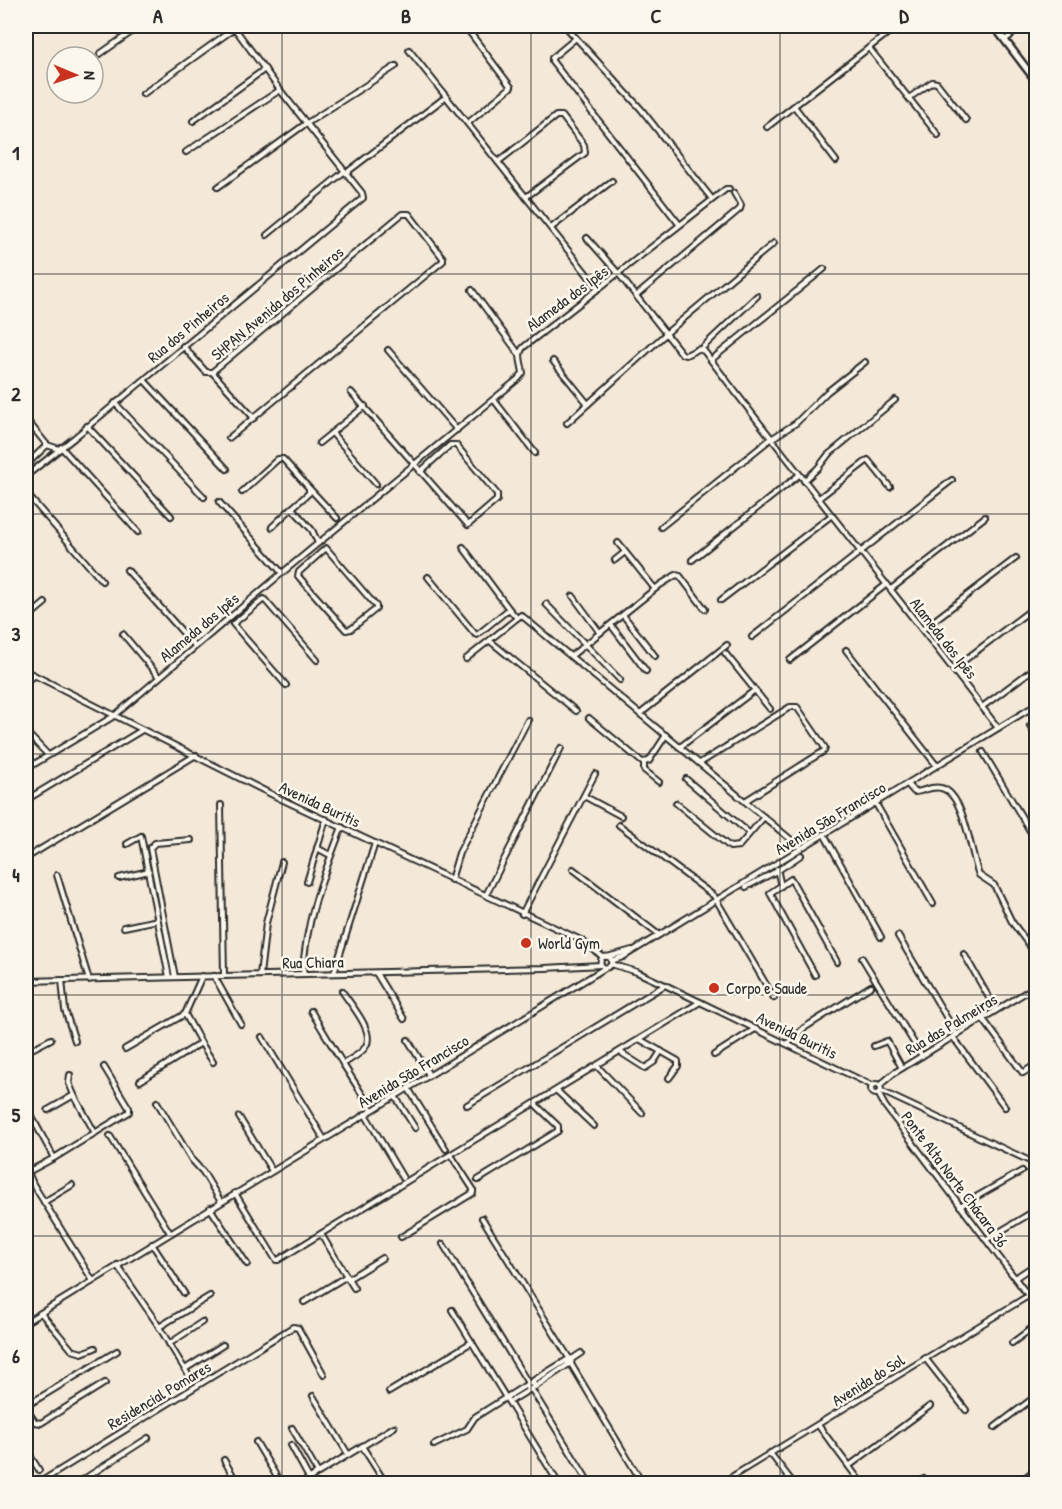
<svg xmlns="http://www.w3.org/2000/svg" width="1062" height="1509" font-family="'Patrick Hand',sans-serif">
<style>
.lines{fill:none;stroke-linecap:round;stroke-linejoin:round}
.minor-casing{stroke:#2b2b2b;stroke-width:8}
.major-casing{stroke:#2b2b2b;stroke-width:10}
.minor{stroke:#fbf7ec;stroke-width:4}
.major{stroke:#fbf7ec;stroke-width:5}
.grid{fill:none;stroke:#2b2b2b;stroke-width:1.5;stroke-opacity:0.55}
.poi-dot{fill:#c8321e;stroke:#fbf7ec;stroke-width:2}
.labels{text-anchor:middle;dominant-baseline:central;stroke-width:5;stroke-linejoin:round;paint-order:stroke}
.street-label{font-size:16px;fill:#2b2b2b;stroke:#fbf7ec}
.poi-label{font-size:16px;fill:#2b2b2b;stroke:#fbf7ec;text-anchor:start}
.neatline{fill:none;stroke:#2b2b2b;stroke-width:2}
.grid-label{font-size:20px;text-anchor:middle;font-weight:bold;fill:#2b2b2b}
</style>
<rect width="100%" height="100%" fill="#f4e9d8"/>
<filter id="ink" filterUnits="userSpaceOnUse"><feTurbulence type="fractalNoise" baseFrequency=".0167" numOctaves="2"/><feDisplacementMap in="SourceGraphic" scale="12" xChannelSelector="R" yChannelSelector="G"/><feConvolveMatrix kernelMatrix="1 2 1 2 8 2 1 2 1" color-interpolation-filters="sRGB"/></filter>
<g filter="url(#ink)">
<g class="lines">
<defs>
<g id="minor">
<polyline points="465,26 511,87 468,123"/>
<polyline points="565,26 576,38"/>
<polyline points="873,26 882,37"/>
<polyline points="1005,40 1023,26"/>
<polyline points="869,48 938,135"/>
<polyline points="409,50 598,288"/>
<polyline points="100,54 140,26"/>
<polyline points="143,94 235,28"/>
<polyline points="909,98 932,82 937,83 966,120"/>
<polyline points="794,106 836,161"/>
<polyline points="193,121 265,69"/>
<polyline points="767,127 897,26"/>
<polyline points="186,152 280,90"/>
<polyline points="498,162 556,116 562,116 584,145 585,153 526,197"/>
<polyline points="346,173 443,99"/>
<polyline points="218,187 304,125 396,66"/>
<polyline points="679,224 552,61 552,58 576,38 641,109 712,199"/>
<polyline points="551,228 612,181"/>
<polyline points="267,235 345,171"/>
<path d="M587,238L618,273L682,354L686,355L698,349L704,351C800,478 902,601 998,728"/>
<polyline points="472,290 519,354"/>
<polyline points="636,296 740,209 741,205 734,193"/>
<polyline points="183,346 206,372 212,372"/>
<polyline points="701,349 757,296"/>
<polyline points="388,350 457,430"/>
<polyline points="711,360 824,269"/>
<polyline points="553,361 588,404"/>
<polyline points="144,380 227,469"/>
<polyline points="351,392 468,525 497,500 497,494 456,445 450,445 420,472"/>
<polyline points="494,400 535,453"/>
<polyline points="115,403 204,497"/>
<polyline points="26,419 47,445 26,465"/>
<polyline points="567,423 670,330 774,243"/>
<polyline points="87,426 171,516"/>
<polyline points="332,433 376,484"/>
<polyline points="229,438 443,261 443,258 409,214 402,214 212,372 254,418"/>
<polyline points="319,443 365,406"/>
<polyline points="47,445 59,449"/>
<polyline points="61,447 138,532"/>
<polyline points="26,476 74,438 363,198 362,193 280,90 233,26"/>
<polyline points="804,481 818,468 828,455 895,400"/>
<polyline points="310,489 337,518"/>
<polyline points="242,492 278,459 283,459 309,488 309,493 292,508 312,530 318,543"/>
<polyline points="26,493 102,581"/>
<polyline points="819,498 868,460 890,487"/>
<polyline points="219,502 282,573"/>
<polyline points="272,527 292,508"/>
<polyline points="661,527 768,441 796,423 827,392 865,362"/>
<polyline points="618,543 655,589"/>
<polygon points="326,548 376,606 376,609 351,629 346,630 298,576 299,572"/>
<polyline points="615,560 625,552"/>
<polyline points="692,560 799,475"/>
<polyline points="127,570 195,646"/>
<polyline points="428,577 475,634 477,635 509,609 463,547"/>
<polyline points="891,589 985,517"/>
<polyline points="573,596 600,633"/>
<polyline points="721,600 832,515"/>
<polyline points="546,604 620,680"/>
<polyline points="509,609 517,618"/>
<polyline points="623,615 655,656"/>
<polyline points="26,619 45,603"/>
<polyline points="611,625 646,671"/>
<polyline points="923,629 1016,558"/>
<polyline points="123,634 159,677"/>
<polyline points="752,637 952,480"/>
<polyline points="490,641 576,711"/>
<polyline points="846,650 937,766"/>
<polyline points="725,653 770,709"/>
<polyline points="571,656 660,585 676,575 680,576 705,609"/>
<polyline points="466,659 521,615 801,848"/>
<polyline points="790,660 887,584"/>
<polyline points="953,669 1036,606"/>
<polyline points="26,671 281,799 581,940 603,957"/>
<polyline points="26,682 34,675"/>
<polyline points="286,685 233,624 264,599 317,660"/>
<polyline points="982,707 1036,667"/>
<polyline points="640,714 727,645"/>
<polyline points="589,718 642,762 649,761 666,735"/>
<polyline points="1030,726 1036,736"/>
<polyline points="26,732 48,755"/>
<polyline points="680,747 755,690"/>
<polyline points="983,752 1036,841"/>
<polyline points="644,762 644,770 659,782"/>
<polyline points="700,763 790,707 797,707 825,748 824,751 745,801"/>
<path d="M26,769L114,716L282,573L518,379L523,373C522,363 516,353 525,346L726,189H729"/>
<polyline points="686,779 749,833"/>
<path d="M908,785L914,792C924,792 931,785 941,788C965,793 971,856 979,875L994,885L1012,922L1032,949L1034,962L1036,967"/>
<polyline points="584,796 621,816"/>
<polyline points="26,800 142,730"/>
<polyline points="676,803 730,847 739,846 764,817"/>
<polyline points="876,804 933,904"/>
<polyline points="221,805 224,976"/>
<polyline points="619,825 714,896 774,998"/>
<polyline points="824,834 881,937"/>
<polyline points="127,844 141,836 169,977"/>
<polyline points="317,848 330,855"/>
<polyline points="26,858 196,755"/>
<polyline points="573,869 659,935"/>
<polyline points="777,869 781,886"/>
<polyline points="57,875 89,980"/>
<polyline points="119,878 149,871"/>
<polyline points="451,880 459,853 528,720"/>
<polyline points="307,882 326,819"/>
<polyline points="746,887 777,871 801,855"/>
<polyline points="486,895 561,748"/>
<polyline points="522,914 595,774"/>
<polyline points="124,927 158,920"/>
<polyline points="898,936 957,1035"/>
<polyline points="964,954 996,1010"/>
<circle cx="606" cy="962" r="5.5"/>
<polyline points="607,957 632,950"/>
<polyline points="862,958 922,1056"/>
<polyline points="611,961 623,957 659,935 1036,705"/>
<polyline points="611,964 637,972 665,985 873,1086"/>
<polyline points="334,973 375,843"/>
<polyline points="376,973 404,1019"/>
<path d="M303,974C305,921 323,876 342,827"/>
<polyline points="260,975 266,923 282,862"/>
<polyline points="815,975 770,893 791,879 837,962"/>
<polyline points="214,976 241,1024"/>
<polyline points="175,977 150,848 155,843 191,840"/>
<polyline points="62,980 65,1010 75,1041"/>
<polyline points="26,981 545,968 601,965"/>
<path d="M342,991C350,1004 375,1031 366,1046C362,1054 350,1059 343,1064L372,1110"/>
<polyline points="311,1011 343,1064"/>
<polyline points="983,1019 1023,1073 1036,1064"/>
<polyline points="262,1037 324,1139"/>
<polyline points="953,1037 1005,1107"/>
<polyline points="408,1040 429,1075"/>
<polyline points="641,1040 678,1061 678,1066 669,1078"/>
<polyline points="201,1043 213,1062"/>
<polyline points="788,1043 804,1028 871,986"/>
<polyline points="874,1046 887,1041 902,1068"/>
<polyline points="125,1049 185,1014 202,976"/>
<polyline points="26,1052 51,1039"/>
<polyline points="620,1052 645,1068 654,1062 661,1051"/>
<polyline points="714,1055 755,1029"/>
<polyline points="597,1066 642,1113"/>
<polyline points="70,1075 69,1083 74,1095"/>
<polyline points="140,1081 201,1043 185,1014"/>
<circle cx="876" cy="1089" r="5"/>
<polyline points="880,1085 894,1073 1036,986"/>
<polyline points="408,1088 446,1149"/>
<polyline points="557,1091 594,1126"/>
<polyline points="881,1091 1036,1164"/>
<polyline points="878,1093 885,1106 1036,1306"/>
<polyline points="395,1096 415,1128"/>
<polyline points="157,1102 192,1160 203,1172 221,1202"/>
<polyline points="467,1105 665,985"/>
<polyline points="26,1106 54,1158"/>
<polyline points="48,1110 74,1095 95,1133"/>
<polyline points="365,1114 403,1178"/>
<polyline points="239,1117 272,1171"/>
<polyline points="110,1136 170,1233"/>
<polyline points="478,1180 558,1131 558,1126 535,1104"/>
<polyline points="235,1193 276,1260 278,1260 700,1002"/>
<polyline points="44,1202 72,1185"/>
<polyline points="960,1206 1022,1171"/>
<polyline points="210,1208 247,1264"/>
<polyline points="482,1218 569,1358"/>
<polyline points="321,1234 354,1288"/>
<polyline points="401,1237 473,1193 473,1189 451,1155"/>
<polyline points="986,1240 1036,1210"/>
<polyline points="152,1244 184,1293"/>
<polyline points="443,1244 528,1383 534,1384 532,1390 527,1388 528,1383"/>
<polyline points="117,1265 156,1322 189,1376"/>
<polyline points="1015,1278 1036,1264"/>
<polyline points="348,1279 382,1258"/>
<polyline points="93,1281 33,1184 28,1172 54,1158 129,1112 129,1108 104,1067"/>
<polyline points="304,1302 347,1276"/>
<polyline points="452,1310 559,1484"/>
<polyline points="41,1313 72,1350 82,1353 95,1348"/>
<polyline points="26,1322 605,968"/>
<polyline points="159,1327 210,1296"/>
<polyline points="1012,1343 1036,1325"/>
<polyline points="169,1344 202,1322"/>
<polyline points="925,1358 966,1410"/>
<polyline points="572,1359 571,1364 568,1363 569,1358 572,1359 581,1353"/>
<polyline points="571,1364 643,1484"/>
<polyline points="185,1369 223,1345"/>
<polyline points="531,1382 567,1360"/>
<polyline points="535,1387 569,1364"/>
<polyline points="532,1390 590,1484"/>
<polyline points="389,1392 472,1342"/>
<polyline points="313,1396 348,1454"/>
<polyline points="509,1402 529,1390"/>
<polyline points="26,1406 117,1351"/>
<polyline points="26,1408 35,1422 41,1423 105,1383"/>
<polyline points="818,1425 862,1484"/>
<polyline points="995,1427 1036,1396"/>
<polyline points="292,1428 318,1473"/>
<polyline points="256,1442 281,1484"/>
<polyline points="291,1445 309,1478"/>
<polyline points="434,1445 467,1429 475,1417 526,1385"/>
<polyline points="362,1446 386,1484"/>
<polyline points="26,1449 39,1470"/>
<polyline points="770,1453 794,1484"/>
<polyline points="224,1460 238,1484"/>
<polyline points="849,1466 930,1406"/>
<polyline points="1022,1480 1036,1469"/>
<polyline points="183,1483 184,1484"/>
<polyline points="37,1484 293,1327 298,1328 324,1375"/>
<polyline points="76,1484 148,1438"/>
<polyline points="160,1484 161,1482"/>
<polyline points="300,1484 394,1427"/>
<polyline points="720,1484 1028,1296"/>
<polyline points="918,1484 924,1479"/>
</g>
<polyline id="major" points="994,26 1036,81"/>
</defs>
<use href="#minor" class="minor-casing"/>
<use href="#major" class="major-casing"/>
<use href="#minor" class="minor"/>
<use href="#major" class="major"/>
</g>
</g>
<path class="grid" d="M282,26V1484M531,26V1484M780,26V1484M26,274H1036M26,514H1036M26,754H1036M26,995H1036M26,1236H1036"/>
<g class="poi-dot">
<circle cx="526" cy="943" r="6"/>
<circle cx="714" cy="988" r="6"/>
</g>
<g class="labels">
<g class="street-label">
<text transform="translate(567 298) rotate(-37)">Alameda dos Ipês</text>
<text transform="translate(277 303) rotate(-40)">SHPAN Avenida dos Pinheiros</text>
<text transform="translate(188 327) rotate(-40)">Rua dos Pinheiros</text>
<text transform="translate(199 627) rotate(-40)">Alameda dos Ipês</text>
<text transform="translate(944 638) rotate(52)">Alameda dos Ipês</text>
<text transform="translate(320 804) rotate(25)">Avenida Buritis</text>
<text transform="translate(830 818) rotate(-31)">Avenida São Francisco</text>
<text transform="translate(313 962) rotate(-1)">Rua Chiara</text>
<text transform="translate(951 1024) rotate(-31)">Rua das Palmeiras</text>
<text transform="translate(797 1035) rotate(26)">Avenida Buritis</text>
<text transform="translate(413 1071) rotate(-31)">Avenida São Francisco</text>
<text transform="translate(955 1179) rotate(53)">Ponte Alta Norte Chácara 36</text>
<text transform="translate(868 1380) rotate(-32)">Avenida do Sol</text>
<text transform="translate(159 1395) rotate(-31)">Residencial Pomares</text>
</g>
<g class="poi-label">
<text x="538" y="943">World Gym</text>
<text x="726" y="988">Corpo e Saude</text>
</g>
</g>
<rect width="1062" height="1509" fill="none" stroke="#fbf7ec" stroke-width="66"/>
<g transform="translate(75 75) rotate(92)"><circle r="28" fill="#fbf7ec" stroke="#a8a59f" stroke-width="1.5"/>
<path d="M0-4.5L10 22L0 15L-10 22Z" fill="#c8321e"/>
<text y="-9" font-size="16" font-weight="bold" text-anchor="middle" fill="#2b2b2b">N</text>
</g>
<rect x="33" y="33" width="996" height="1443" class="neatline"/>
<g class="grid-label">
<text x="158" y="23">A</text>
<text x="406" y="23">B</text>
<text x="656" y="23">C</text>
<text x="904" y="23">D</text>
<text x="16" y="160">1</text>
<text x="16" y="401">2</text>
<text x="16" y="641">3</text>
<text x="16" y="882">4</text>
<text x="16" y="1122">5</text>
<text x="16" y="1363">6</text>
</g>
</svg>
